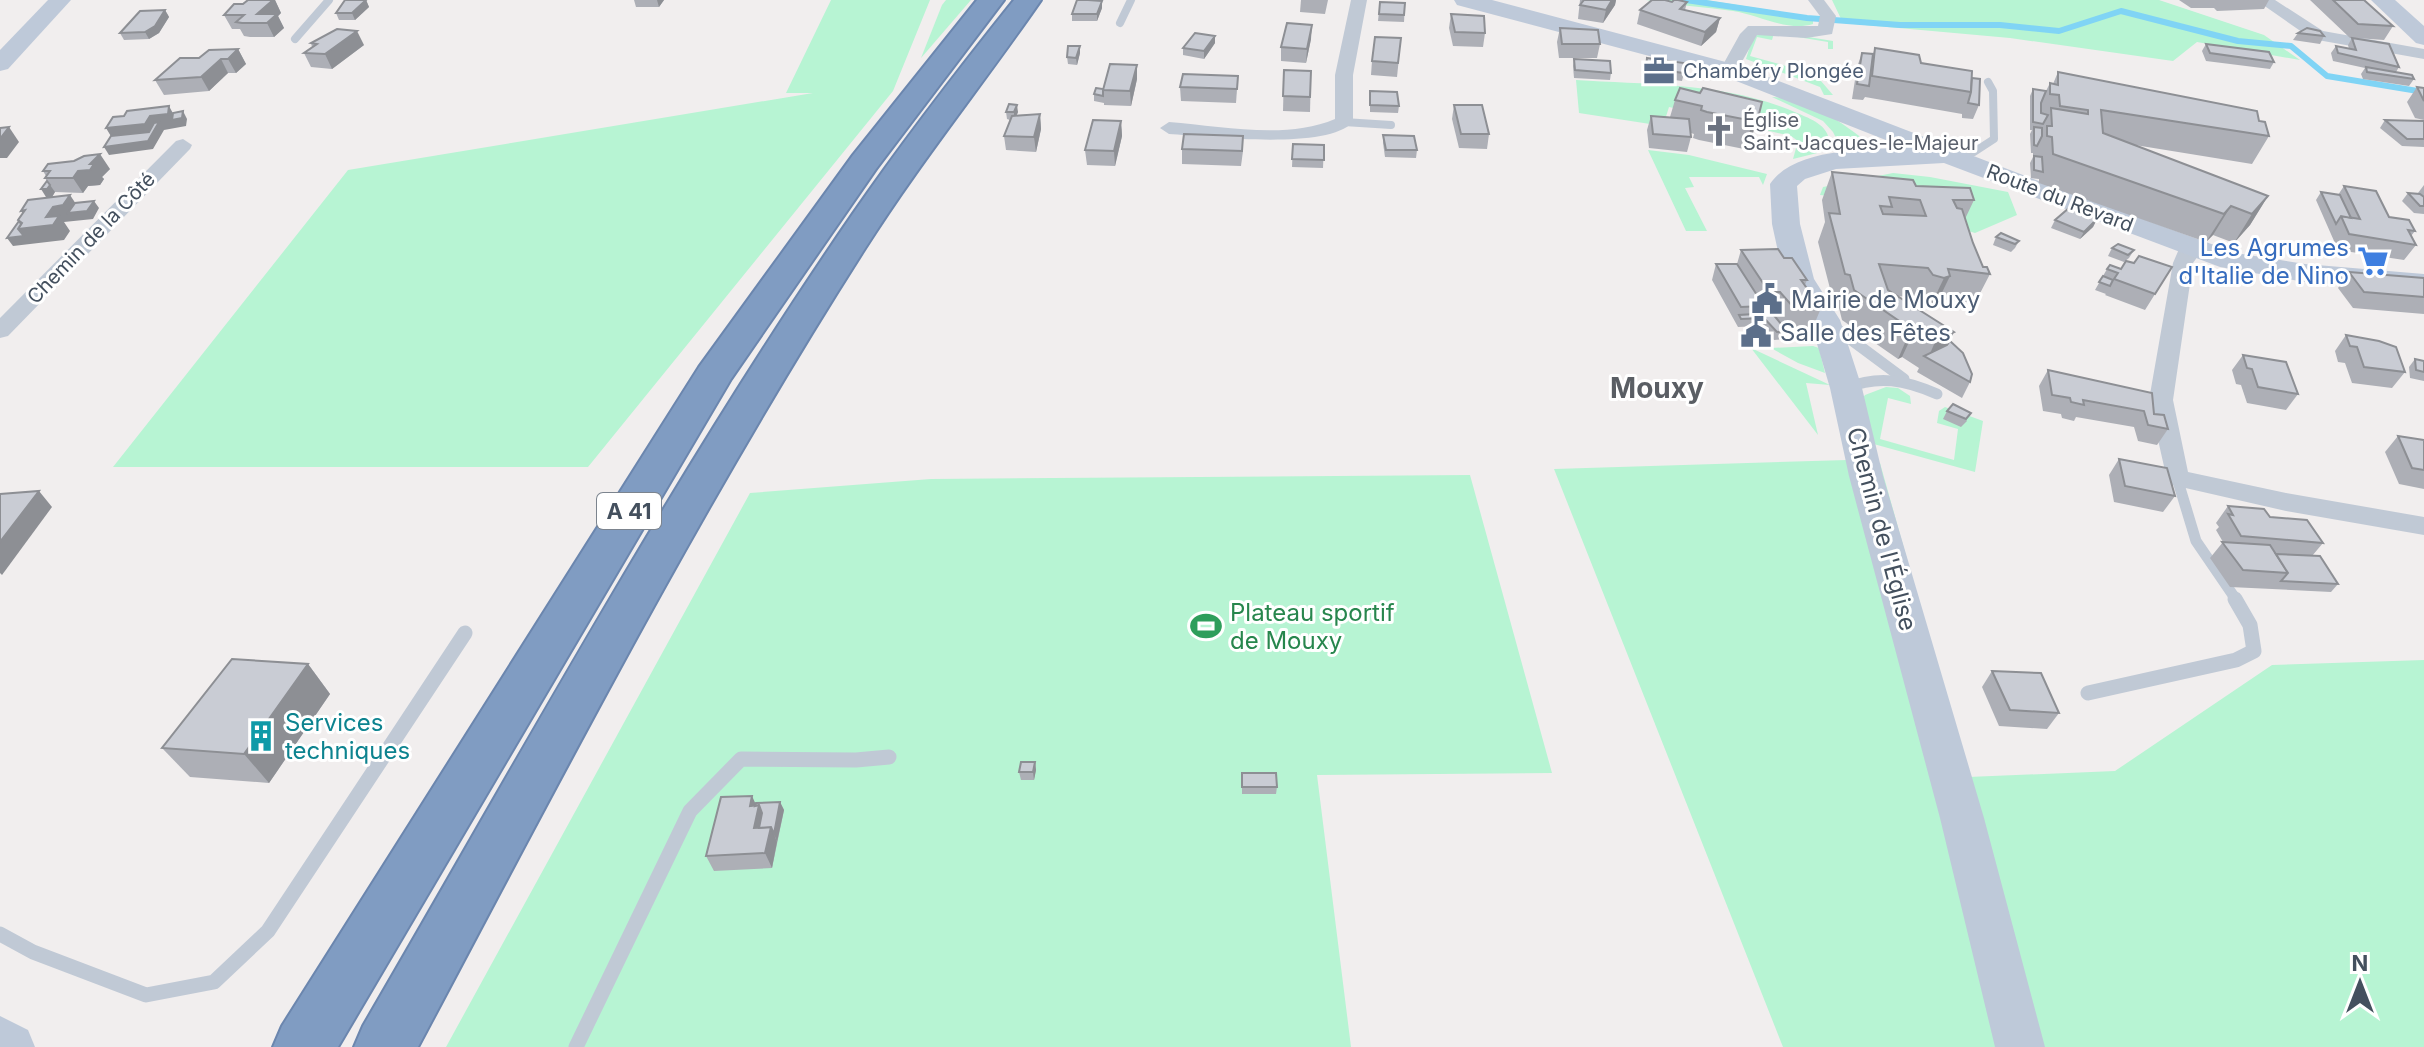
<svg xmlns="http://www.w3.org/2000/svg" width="2424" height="1047" font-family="Inter,sans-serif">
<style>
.green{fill:#b7f4d3}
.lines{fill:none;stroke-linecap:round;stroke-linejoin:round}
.stream{stroke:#80d4f5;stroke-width:6}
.highway-casing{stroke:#6b86ae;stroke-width:4}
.lane-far2{stroke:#c0c9d5;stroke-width:8}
.lane-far1{stroke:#c0c9d5;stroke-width:11}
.lane{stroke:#c0c9d5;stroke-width:15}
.street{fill:#c0c9d5;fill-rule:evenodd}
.secondary{fill:#bec9d9;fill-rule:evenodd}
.highway{fill:#809cc2;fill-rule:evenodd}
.wall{fill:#adafb6}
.shaded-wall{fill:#8d8f94}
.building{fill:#c9ccd4;stroke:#8d8f94;stroke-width:2;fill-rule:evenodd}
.labels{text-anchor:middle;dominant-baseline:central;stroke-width:6;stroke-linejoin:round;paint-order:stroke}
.far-service-label{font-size:20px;fill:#4e5e75;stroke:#fff;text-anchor:start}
.far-worship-label{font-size:20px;fill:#5b616d;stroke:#fff;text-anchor:start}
.far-street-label{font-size:20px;fill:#44505e;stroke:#fff}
.shield{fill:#fff;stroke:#7c848e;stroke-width:2}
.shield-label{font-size:22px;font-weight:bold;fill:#44505e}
.shop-label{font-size:24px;fill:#366cbe;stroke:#fff;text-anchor:end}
.service-label{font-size:24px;fill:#4e5e75;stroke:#fff;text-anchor:start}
.street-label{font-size:24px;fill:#44505e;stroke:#fff}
.leisure-label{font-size:24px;fill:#27864d;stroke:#fff;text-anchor:start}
.culture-label{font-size:24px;fill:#0d838f;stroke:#fff;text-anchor:start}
.quarter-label{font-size:28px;font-weight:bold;fill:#5a5e64;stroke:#fff}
</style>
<rect width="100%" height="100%" fill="#f1eeee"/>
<g class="green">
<polygon points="831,0 930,0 893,91 588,467 113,467 348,170 813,93 786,93"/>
<polygon points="946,0 971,0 921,58 942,5"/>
<path d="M1646,0H1706L1813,17V24C1788,32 1759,15 1733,11C1704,7 1675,5 1646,0Z"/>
<polygon points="1832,0 2159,0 2264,35 2300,60 2197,42 2173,61 2010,38 1843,23"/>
<polygon points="1772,31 1833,41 1833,49 1828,49 1828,42 1774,33 1772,40 1757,37 1750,56 1815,74 1833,95 1824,95 1820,87 1746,59 1753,36"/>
<path d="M1576,80C1650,85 1726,82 1797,113C1811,119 1831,126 1829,145L1821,152L1793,159L1798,141L1791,136L1765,130L1756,122L1754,125L1669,107L1663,126L1579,113Z"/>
<path d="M1772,97C1812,98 1846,126 1876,149L1841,148L1833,132L1823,121Z"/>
<polygon points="1648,150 1689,155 1767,174 1763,185 1759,177 1689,177 1694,187 1685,188 1707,231 1686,231"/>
<polygon points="1893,173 1930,177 2008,192 2017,215 1975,233 1865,199 1820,195 1823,187"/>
<polygon points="1813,346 1819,348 1825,373 1798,363 1771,348"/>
<polygon points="1751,348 1830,385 1806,383 1818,435"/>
<polygon points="1886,387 1898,388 1910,396 1911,404 1888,398 1880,439 1954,460 1958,429 1937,423 1939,411 1945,407 1983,421 1975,472 1870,443 1860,402 1865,395"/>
<polygon points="1847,460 1880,463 1968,777 2115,771 2272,665 2424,660 2424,1047 1783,1047 1554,469"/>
<polygon points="1470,475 1552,773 1317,775 1351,1047 446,1047 750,493 931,479"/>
</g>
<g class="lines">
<polyline class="stream" points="1686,0 1807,18 1900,25 2000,25 2059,31 2121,11 2238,41 2291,46 2327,76 2424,92"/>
<defs>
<g id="highway">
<polygon points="977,0 1004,0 876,169 731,379 338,1047 273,1047 282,1026 699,367 853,155"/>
<path d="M1014,0H1041C983,84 919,163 864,250C700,507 561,778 418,1047H354L363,1026C522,753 673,475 852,215C903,141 958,70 1014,0Z"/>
</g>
</defs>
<use href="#highway" class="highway-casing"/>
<g class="lane-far2">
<polyline points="1120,23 1131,0"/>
<polyline points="295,39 329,0"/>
<polyline points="1344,122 1391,125"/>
<polyline points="1952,155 1974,152 1994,139 1993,91 1988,82"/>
</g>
<g class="lane-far1">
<polyline points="1834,327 1904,379"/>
<path d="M1846,388C1879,375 1905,380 1937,394"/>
<polyline points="2177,478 2196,541 2237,601"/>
</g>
<g class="lane">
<polyline points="2088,693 2236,660 2254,651 2250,625 2235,599"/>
<polyline points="0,934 33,952 146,995 214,982 268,931 465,633"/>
<polyline points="576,1047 690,811 741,759 856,760 889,757"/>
</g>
<g class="street">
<path d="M1351,0H1367L1353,75V122C1326,151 1208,136 1169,134L1160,128L1169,122C1221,126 1286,140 1335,119V75Z"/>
<polygon points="1808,0 1824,0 1836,16 1832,34 1806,38 1757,35 1735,74 1723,74 1720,70 1740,34 1748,26 1818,26 1820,16"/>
<polygon points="2256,0 2275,0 2323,31 2424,49 2424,59 2312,39"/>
<polygon points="183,139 192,145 190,149 8,336 0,338 0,318 176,141"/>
<polygon points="2193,243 2203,249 2193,263 2173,400 2188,472 2286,493 2424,517 2424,535 2286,511 2168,484 2149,400 2173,263 2179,249"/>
</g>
<g class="secondary">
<polygon points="48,0 71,0 8,69 0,71 0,50"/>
<path d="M1454,0H1492L1737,65L2036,180L2236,253L2305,264L2424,274V292L2305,282L2220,267L1944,163L1836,169L1805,179L1797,186L1800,224L1814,279L1840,320L1862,388L1883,476L1984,818L2045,1047H1995L1940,818L1849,476L1830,388L1810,320L1784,279L1772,224L1770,184C1794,148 1867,149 1906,148L1721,75L1457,5Z"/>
<polygon points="2371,0 2395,0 2424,26 2424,45 2416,43"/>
<polygon points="0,1016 28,1030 35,1047 0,1047"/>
</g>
<use href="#highway" class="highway"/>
</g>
<g class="wall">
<polygon points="248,0 275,0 281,13 278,16 284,28 274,37 250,37 244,36 240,29 232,29 224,15"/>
<polygon points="366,0 369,7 355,20 339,20 336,13"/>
<polygon points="634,0 664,0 659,7 636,7"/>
<polygon points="1301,0 1328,0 1325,14 1300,12"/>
<polygon points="1580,0 1616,0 1615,5 1603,23 1578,19"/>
<polygon points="2179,0 2269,0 2264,9 2217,11 2214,8 2191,8"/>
<polygon points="2310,0 2364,0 2393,26 2384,40 2356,38 2399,67 2396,72 2414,79 2409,86 2363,79 2361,74 2365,68 2333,61 2331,53 2336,46 2349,49 2348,45 2352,38 2350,38"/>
<polygon points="1102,1 1102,8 1097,21 1072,21 1072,14"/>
<polygon points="1380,2 1405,3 1404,22 1378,21"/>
<polygon points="1672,2 1687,2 1685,10 1720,18 1716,32 1701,46 1637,24 1640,10"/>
<polygon points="165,10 169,17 159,33 149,39 124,40 120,33"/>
<polygon points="1451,14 1485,33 1483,47 1453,46 1449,28"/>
<polygon points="1560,28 1600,44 1597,58 1559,58 1557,42"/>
<polygon points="2298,33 2324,36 2320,44 2293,40"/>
<polygon points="1401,38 1397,77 1371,75 1372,61"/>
<polygon points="1311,39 1306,63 1281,61 1281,47"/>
<polygon points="311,43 364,45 332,69 311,67 304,53 312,47"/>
<polygon points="1215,43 1204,59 1183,55 1183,48"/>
<polygon points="2206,44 2274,62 2270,69 2206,61 2202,51"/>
<polygon points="1080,46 1080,53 1077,65 1068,64 1067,57"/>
<polygon points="1875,48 1972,78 1979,105 1973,119 1962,118 1962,114 1865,97 1863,100 1852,99 1857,67 1862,53 1873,54"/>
<polygon points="238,49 246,64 236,73 228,73 209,91 164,95 155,80 199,58"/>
<polygon points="1647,58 1684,73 1682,81 1644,76"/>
<polygon points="1574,59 1611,73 1610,80 1574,78 1573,66"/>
<polygon points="1137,65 1137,79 1131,106 1104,105 1104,103 1094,101 1094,94 1103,89"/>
<polygon points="1284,70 1311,71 1310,112 1283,111"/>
<polygon points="2058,72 2259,121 2269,136 2252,164 2135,145 2268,196 2250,225 2234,243 2213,235 2206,242 2039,183 2039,179 2031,178 2030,163 2033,157 2033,153 2031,153 2030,134 2032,130 2030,130 2030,96 2033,89 2046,91 2050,83 2053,84"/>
<polygon points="1238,76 1236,103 1181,101 1180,87"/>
<polygon points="2417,87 2424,88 2424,120 2415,118 2407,102"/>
<polygon points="1370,91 1399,106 1398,113 1370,112"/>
<polygon points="1700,93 1762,102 1749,145 1744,149 1699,140 1693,138 1694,134 1691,133 1691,137 1687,152 1649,148 1647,130 1651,116 1670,117 1675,100"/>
<polygon points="1454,105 1489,134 1487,149 1459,148 1452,119"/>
<polygon points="1006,112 1018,112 1017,115 1040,114 1041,129 1036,152 1006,150 1004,136 1010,120 1007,119"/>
<polygon points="2385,120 2424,121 2424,147 2402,146 2380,128"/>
<polygon points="1121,121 1122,136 1115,166 1087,165 1085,150"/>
<polygon points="1383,135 1417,150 1416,158 1385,157 1383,143"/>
<polygon points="1293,144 1324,145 1323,168 1292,167"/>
<polygon points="1182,149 1243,151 1241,166 1182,164"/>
<polygon points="110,169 102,177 104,179 100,185 88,186 83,193 55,192 52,197 46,197 47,181 45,178 46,176 43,171"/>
<polygon points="1832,172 1916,186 1974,200 1965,219 1973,243 1983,267 1990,274 1975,303 1939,299 1936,305 1930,307 1920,304 1915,298 1898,296 1950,341 1970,382 1962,398 1917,372 1919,368 1902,357 1898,359 1842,320 1838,304 1834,304 1818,242 1825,222 1822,200"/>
<polygon points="2424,185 2424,214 2414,213 2402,201 2408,193 2418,193"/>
<polygon points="2344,186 2389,217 2415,231 2411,236 2416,245 2404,260 2338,250 2316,200 2321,192 2338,195"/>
<polygon points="2097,219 2093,227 2080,239 2051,228 2055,220"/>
<polygon points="1996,237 2019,241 2015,248 2011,252 1993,245"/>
<polygon points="2112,248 2134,250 2129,258 2124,262 2108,256"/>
<polygon points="1741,250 1784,258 1807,280 1805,285 1821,308 1809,337 1785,337 1784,339 1774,340 1761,326 1738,327 1712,280 1716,264 1737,264"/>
<polygon points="2134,263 2172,267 2145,310 2105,295 2106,294 2095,290 2107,269 2121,269"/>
<polygon points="2349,272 2424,278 2424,314 2353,308 2338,288"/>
<polygon points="2346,335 2405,372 2392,388 2352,383 2345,363 2338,362 2335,351"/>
<polygon points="2243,355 2298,394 2286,410 2247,403 2241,385 2236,384 2232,370"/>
<polygon points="2415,359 2424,361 2424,381 2410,378 2409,367"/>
<polygon points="2048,370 2154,414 2168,429 2157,445 2138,441 2134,427 2076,417 2074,421 2062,418 2061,414 2043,411 2039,386"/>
<polygon points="1953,404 1967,421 1961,427 1943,419 1947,411"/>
<polygon points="2398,436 2424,440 2424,489 2399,484 2385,452"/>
<polygon points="2119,459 2175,496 2163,512 2114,502 2109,475"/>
<polygon points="2228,506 2270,517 2323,543 2312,556 2338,584 2331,592 2230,587 2210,558 2223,542 2216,530 2219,527 2216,523"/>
<polygon points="308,664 330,694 269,783 190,777 162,748"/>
<polygon points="1992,671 2059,713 2047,729 1999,726 1982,687"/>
<polygon points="1035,762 1036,770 1034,780 1021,780 1019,772"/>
<polygon points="1242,773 1277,787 1276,794 1242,794"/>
<polygon points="780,802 784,810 772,868 714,871 706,856 756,803"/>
</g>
<g class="shaded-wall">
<polygon points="273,0 275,0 281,13 278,16 284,28 274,37 267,23 257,14"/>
<polygon points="366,0 369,7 355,20 352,13"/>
<polygon points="657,0 664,0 659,7"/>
<polygon points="1612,0 1616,0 1615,5 1603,23 1606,10"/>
<polygon points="1102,1 1102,8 1097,21 1097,14"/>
<polygon points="165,10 169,17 159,33 149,39 145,32"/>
<polygon points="1720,18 1716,32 1701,46 1705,32"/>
<polygon points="1312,25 1311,39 1306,63 1307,49"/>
<polygon points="357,31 364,45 332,69 325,54"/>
<polygon points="1215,36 1215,43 1204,59 1204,51"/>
<polygon points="1080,46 1080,53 1077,65 1076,58"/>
<polygon points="238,49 246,64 236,73 228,59"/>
<polygon points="221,59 228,73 209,91 201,77"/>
<polygon points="1137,65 1137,79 1131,106 1130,91"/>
<polygon points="1017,105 1018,112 1014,120 1014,112"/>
<polygon points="169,106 176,119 183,111 187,119 186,126 164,130 153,149 109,155 104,147 115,143 106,128 150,116"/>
<polygon points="1040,114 1041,129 1036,152 1034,137"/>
<polygon points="1758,118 1749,145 1744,149 1753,121"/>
<polygon points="1121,121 1122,136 1115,166 1114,151"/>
<polygon points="9,127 19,142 7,158 0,158 0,139"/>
<polygon points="100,154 110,169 102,177 104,179 100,185 88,186 83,193 73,178 78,171 90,164"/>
<polygon points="50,185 55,192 52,197 46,197 41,189"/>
<polygon points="70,195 80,210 94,201 99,208 93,219 64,222 70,231 64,240 13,246 7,238 28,221 21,211 25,210 46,217 53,207"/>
<polygon points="2268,196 2250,225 2234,243 2252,214"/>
<polygon points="2231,206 2213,235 2206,242 2224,214"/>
<polygon points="2097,219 2093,227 2080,239 2084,232"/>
<polygon points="1950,276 1936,305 1930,307 1944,278"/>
<polygon points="1916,327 1902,357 1898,359 1911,329"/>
<polygon points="1954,332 1940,361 1928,358 1936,340"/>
<polygon points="39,491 52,507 2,575 0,573 0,542"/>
<polygon points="308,664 330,694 269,783 244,754"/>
<polygon points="1035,762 1036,770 1034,780 1033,772"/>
<polygon points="752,796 758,809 759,805 766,821 758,836 754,828 750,806"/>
<polygon points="780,802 784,810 777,842 774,834"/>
<polygon points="771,827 777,842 772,868 765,853"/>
</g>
<g class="building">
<polygon points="248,0 273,0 257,14 277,14 267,23 242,23 236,22 244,15 224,15 234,4 243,4"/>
<polygon points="345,0 366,0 352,13 336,13"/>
<polygon points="1077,0 1088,0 1102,1 1097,14 1072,14"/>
<polygon points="1584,0 1612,0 1606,10 1580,5"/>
<polygon points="1652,0 1665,0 1672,2 1674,0 1678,0 1687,2 1680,9 1720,18 1705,32 1640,10"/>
<polygon points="2333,0 2364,0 2393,26 2358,24"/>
<polygon points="1380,2 1405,3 1404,15 1379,14"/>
<polygon points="165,10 155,26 145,32 120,33 140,11"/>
<polygon points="1451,14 1484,16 1485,33 1455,32"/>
<polygon points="1287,23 1312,25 1307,49 1281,47"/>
<polygon points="1560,28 1598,30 1600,44 1562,44"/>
<polygon points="2307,28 2320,31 2324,36 2298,33"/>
<polygon points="337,29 357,31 325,54 304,53 317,44 311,43"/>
<polygon points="1195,33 1215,36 1204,51 1183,48"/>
<polygon points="1375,37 1401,38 1398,63 1372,61"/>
<polygon points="2352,38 2389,44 2399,67 2338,53 2336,46 2356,50"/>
<polygon points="2206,44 2269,52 2274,62 2210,53"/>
<polygon points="1068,46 1080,46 1076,58 1067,57"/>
<polygon points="1875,48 1919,55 1921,63 1972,71 1971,92 1872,76"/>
<polygon points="238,49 228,59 221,59 201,77 155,80 180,58 199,58 209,50"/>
<polygon points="1862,53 1873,54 1869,86 1857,84"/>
<polygon points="1647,58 1684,63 1684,73 1646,68"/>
<polygon points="1574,59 1610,61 1611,73 1575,70"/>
<polygon points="1110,64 1137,65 1130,91 1103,90"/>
<polygon points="2366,67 2412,75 2414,79 2367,72"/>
<polygon points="1284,70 1311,71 1310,97 1283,96"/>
<polygon points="2058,72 2257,111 2259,121 2265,122 2269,136 2101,110 2103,133 2268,196 2252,214 2231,206 2224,214 2053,154 2052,137 2047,136 2047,126 2052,126 2051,108 2088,114 2088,110 2060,106 2059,95 2050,94 2050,83 2058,85"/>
<polygon points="1183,74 1238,76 1237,89 1180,87"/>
<polygon points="1972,78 1980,79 1979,105 1968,103 1971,92"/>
<polygon points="2417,87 2424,88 2424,101"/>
<polygon points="1096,88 1103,89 1103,96 1094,94"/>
<polygon points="1680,88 1700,93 1703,88 1762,102 1758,118 1753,121 1707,112 1701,110 1702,106 1675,100"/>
<polygon points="2033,89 2046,91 2041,103 2041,113 2048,115 2043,124 2033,122"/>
<polygon points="1370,91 1397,92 1399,106 1370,105"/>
<polygon points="1009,104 1017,105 1014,112 1006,112"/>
<polygon points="1454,105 1482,105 1489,134 1461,134"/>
<polygon points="169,106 168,114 150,116 145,124 106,128 113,117 124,116 127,111"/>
<polygon points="183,111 182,118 172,120 173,113"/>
<polygon points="1040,114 1034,137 1004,136 1012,116"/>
<polygon points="1651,116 1689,119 1691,137 1653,134"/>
<polygon points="1093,120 1121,121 1114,151 1085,150"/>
<polygon points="2385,120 2424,121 2424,139 2407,139"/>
<polygon points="159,122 148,141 104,147 111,136 149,132 154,123"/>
<polygon points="9,127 0,139 0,128"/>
<polygon points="2034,127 2042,128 2042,136 2037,146 2034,145"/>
<polygon points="1184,134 1243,136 1242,151 1182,149"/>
<polygon points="1383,135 1414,136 1417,150 1386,150"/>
<polygon points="1293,144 1324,145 1324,160 1292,159"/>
<polygon points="100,154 90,164 94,164 90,170 78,171 73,178 45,178 50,171 43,171 48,164 74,161 84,156"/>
<polygon points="2034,156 2042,157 2043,172 2034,170"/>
<path d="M1832,172L1913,180L1916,186L1970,188L1974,200H1953L1957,208L1962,209L1973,243L1983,267H1987L1990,274L1948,269L1950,276L1944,278L1933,275L1928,268L1879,264L1888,290L1954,332L1936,340L1916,327L1911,329L1854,290L1850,275L1845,274L1829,213L1840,214ZM1889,197L1920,200L1926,216L1883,214L1880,206L1892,207Z"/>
<polygon points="47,181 50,185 47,189 41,189"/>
<polygon points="2344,186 2376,191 2389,217 2409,220 2415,231 2408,230 2416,245 2349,234 2341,216 2360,219"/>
<polygon points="2321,192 2340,195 2351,218 2341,216 2336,224"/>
<polygon points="2408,193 2420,194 2424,197 2424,206 2420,206"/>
<polygon points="70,195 63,205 53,207 46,217 59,216 53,225 18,229 22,223 18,220 25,210 21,211 28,200"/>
<polygon points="94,201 87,211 68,213 75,203"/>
<polygon points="2069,208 2097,219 2084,232 2055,220"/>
<polygon points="19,221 21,224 18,229 24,236 7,238"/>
<polygon points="2001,233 2019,241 2015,244 1996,237"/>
<polygon points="2118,244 2134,250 2128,255 2112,248"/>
<polygon points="1778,249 1784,258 1792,258 1807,280 1801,280 1821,308 1794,308 1780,292 1769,292 1741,250"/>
<polygon points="2139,256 2172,267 2155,294 2114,279 2118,273 2107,269 2110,265 2121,269 2126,261 2134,263"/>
<polygon points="1716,264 1737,264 1764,306 1741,307"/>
<polygon points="2349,272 2424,278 2424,297 2364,292"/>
<polygon points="2103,276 2113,280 2110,286 2099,282"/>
<polygon points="1772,313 1787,331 1777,332 1764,318 1741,319 1739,315"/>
<polygon points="2346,335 2379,341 2396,347 2405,372 2364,367 2357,347 2350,346"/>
<polygon points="1950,341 1963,353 1972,374 1970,382 1924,356 1947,345"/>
<polygon points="2243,355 2286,362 2298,394 2258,387 2252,369 2247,368"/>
<polygon points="2415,359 2424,361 2424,372 2416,370"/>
<polygon points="2048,370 2152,393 2154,414 2164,415 2168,429 2148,425 2144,411 2083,400 2084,405 2071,402 2070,398 2052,395"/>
<polygon points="1953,404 1971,413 1966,419 1947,411"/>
<polygon points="2398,436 2424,440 2424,470 2412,468"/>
<polygon points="2119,459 2167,468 2175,496 2125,486"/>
<polygon points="39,491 0,542 0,494"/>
<polygon points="2228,506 2264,509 2270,517 2307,520 2323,543 2241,536 2228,514 2233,515"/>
<polygon points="2222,542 2270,545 2288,573 2243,570"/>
<polygon points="2276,554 2320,556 2338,584 2281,581 2288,573"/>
<polygon points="232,659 308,664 244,754 162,748"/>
<polygon points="1992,671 2041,673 2059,713 2010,710"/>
<polygon points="1021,762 1035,762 1033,772 1019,772"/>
<polygon points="1242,773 1276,773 1277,787 1242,787"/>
<polygon points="752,796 750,806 759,805 754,828 771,827 765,853 706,856 721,797"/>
<polygon points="780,802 774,834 771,827 759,828 762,813 759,805 755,806 756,803"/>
</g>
<defs>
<symbol id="office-bare" viewBox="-9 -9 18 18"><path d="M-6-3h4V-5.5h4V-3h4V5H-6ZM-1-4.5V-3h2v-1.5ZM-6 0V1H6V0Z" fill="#5c6f8a" stroke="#fff" stroke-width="2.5" paint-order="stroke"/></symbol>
<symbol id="church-bare" viewBox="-9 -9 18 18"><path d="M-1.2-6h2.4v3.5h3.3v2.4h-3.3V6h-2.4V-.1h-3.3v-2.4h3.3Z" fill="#6b7280" stroke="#fff" stroke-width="2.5" paint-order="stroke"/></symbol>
<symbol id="supermarket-bare" viewBox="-9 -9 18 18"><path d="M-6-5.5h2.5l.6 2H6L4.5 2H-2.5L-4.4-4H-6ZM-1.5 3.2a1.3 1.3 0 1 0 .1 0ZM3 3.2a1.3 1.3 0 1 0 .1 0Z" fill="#3f7fe0" stroke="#fff" stroke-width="2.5" paint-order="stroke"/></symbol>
<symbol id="civic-bare" viewBox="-9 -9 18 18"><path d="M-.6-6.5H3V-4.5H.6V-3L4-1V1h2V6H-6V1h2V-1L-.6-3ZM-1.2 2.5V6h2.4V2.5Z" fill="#5c6f8a" stroke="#fff" stroke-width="2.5" paint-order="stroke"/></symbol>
<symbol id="stadium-bare" viewBox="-9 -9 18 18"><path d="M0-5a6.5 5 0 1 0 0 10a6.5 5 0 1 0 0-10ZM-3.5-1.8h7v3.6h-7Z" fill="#2e9e5b" stroke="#fff" stroke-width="2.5" paint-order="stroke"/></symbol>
<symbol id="building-bare" viewBox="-9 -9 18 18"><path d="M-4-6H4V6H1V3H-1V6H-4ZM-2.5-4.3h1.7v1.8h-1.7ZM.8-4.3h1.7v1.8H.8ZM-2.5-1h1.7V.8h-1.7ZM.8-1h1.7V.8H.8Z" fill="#0f9aa8" stroke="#fff" stroke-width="2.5" paint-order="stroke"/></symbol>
</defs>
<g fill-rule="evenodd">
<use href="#office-bare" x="1637" y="49" width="44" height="44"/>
<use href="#church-bare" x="1697" y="109" width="44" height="44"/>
<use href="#supermarket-bare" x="2351" y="239" width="44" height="44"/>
<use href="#civic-bare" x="1745" y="277" width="44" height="44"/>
<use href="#civic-bare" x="1734" y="310" width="44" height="44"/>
<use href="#stadium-bare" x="1184" y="604" width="44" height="44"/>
<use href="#building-bare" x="239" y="714" width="44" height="44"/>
</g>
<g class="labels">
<g class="far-service-label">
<text x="1683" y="71">Chambéry Plongée</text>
</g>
<g class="far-worship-label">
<text x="1743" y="120">Église<tspan x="1743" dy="23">Saint-Jacques-le-Majeur</tspan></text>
</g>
<g class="far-street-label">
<text transform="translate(2060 198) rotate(21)">Route du Revard</text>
<text transform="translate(91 238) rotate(-46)">Chemin de la Côté</text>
</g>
<rect class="shield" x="597" y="493" width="64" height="36" rx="6"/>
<g class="shield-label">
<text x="629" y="511">A 41</text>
</g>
<g class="shop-label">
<text x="2349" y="247">Les Agrumes<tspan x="2349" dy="28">d'Italie de Nino</tspan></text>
</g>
<g class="service-label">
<text x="1791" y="299">Mairie de Mouxy</text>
<text x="1780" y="332">Salle des Fêtes</text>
</g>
<g class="street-label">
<text transform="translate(1882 529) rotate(75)">Chemin de l'Église</text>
</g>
<g class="leisure-label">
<text x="1230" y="612">Plateau sportif<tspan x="1230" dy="28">de Mouxy</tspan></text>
</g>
<g class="culture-label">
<text x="285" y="722">Services<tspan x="285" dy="28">techniques</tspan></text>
</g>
<g class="quarter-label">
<text x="1657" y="388">Mouxy</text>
</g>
</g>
<g transform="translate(2360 983)" stroke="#ffffff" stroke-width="6" paint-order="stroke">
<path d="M0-6L14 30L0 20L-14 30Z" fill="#44505e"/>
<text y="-12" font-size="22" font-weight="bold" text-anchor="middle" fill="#44505e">N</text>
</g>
</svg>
